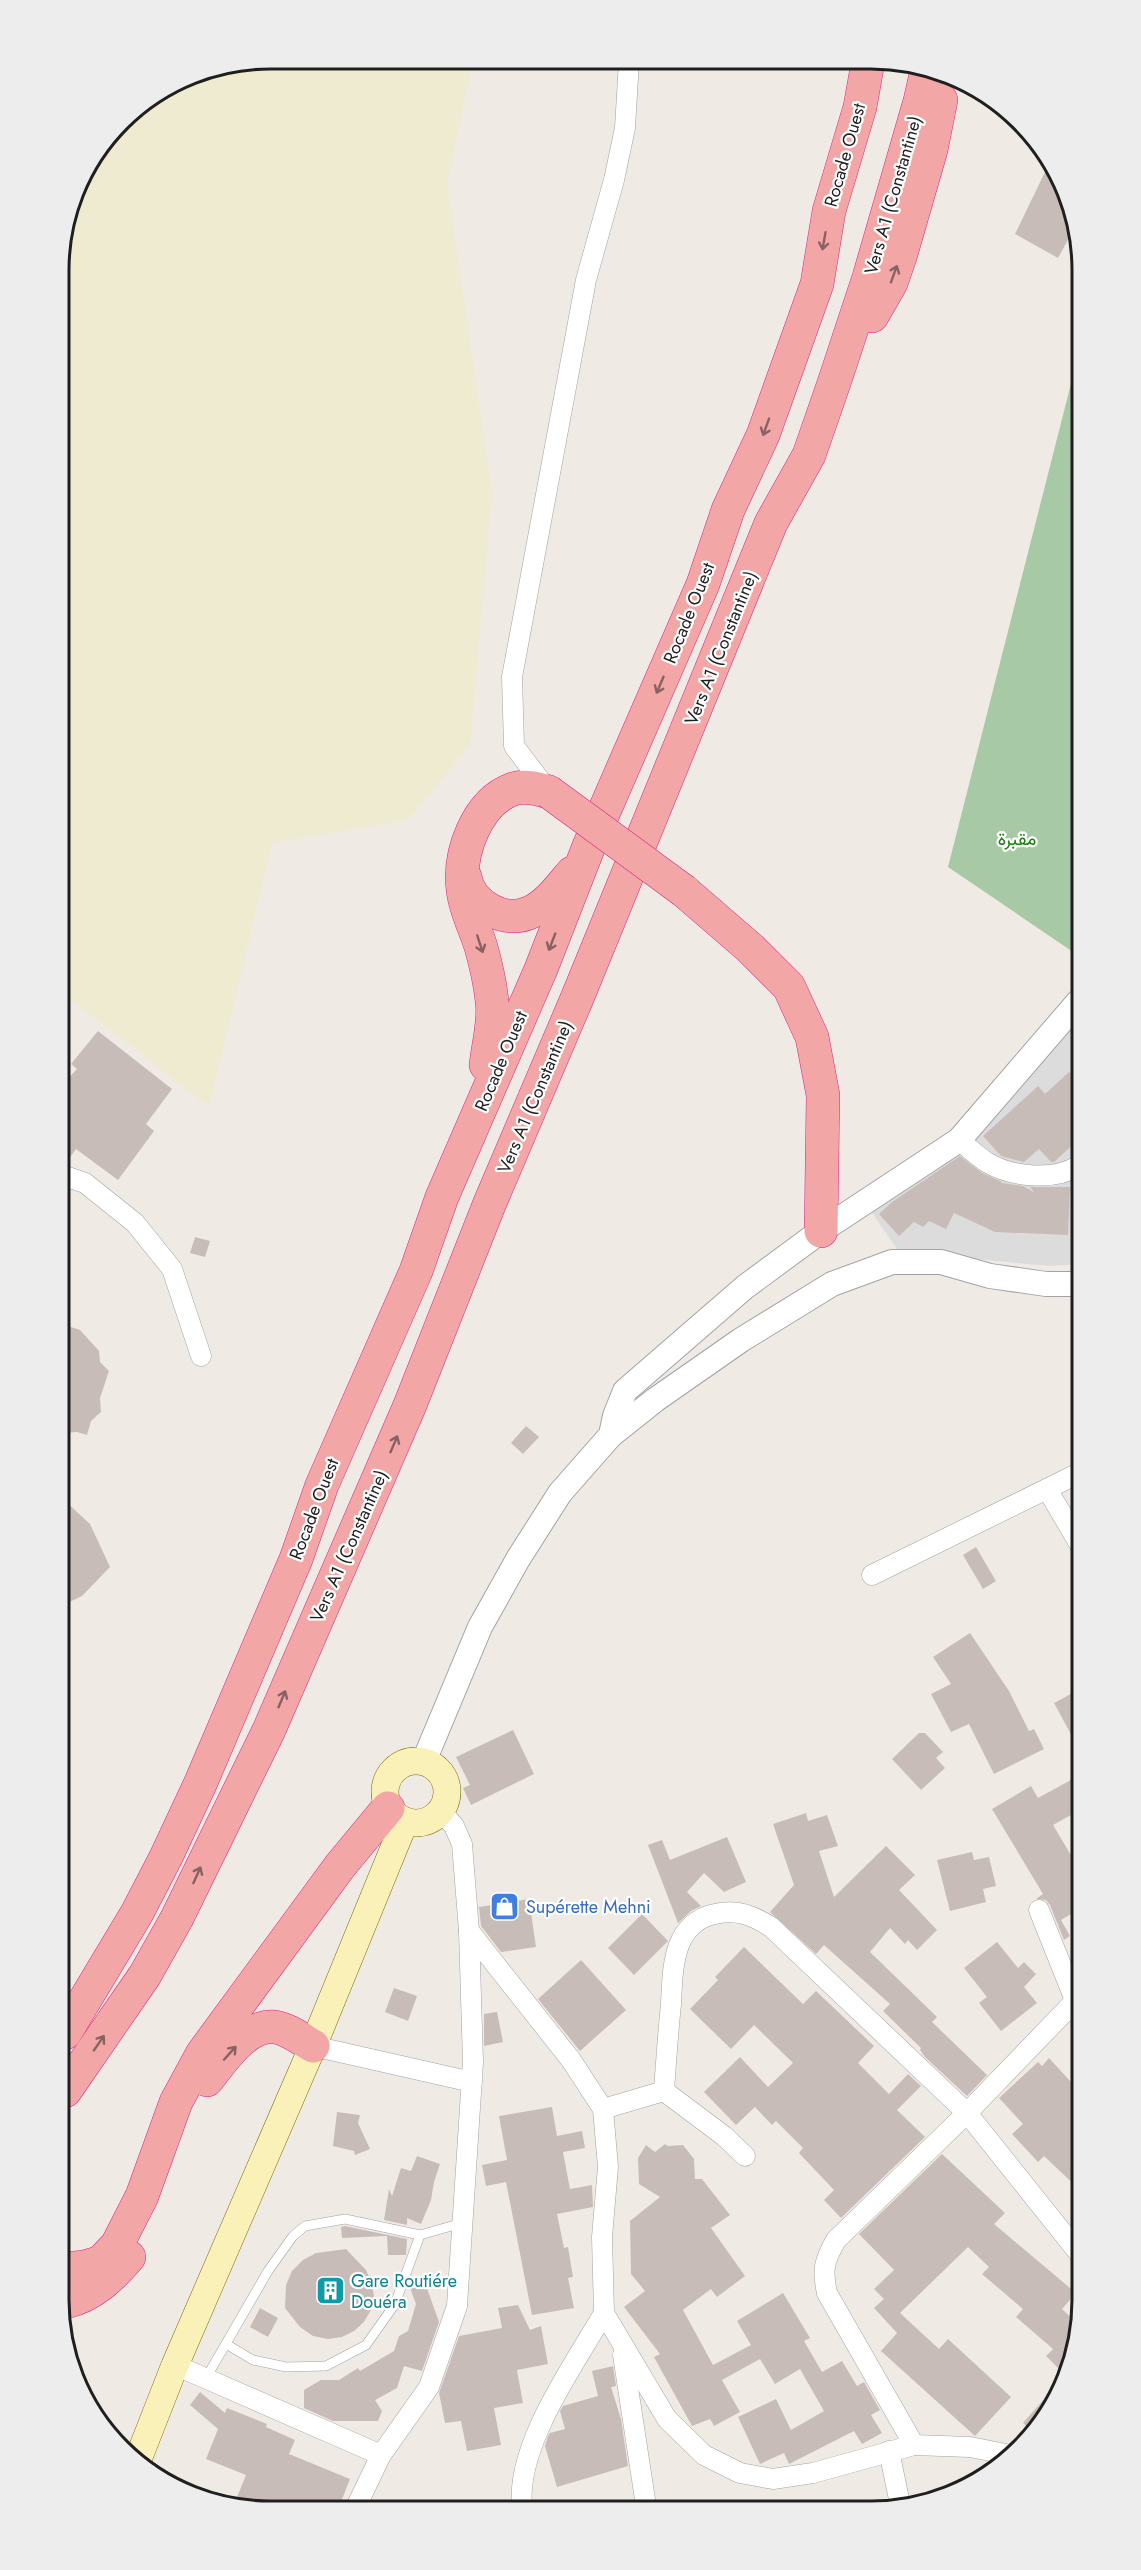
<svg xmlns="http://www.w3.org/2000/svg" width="1141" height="2570" font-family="Jost,Vazirmatn,sans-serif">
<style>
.residential{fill:#dddcdc}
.farmland{fill:#efebd0}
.cemetery{fill:#a7c9a6}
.building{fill:#c8bcb8}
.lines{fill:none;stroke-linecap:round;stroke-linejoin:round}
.service-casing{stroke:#a3a3a3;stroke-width:10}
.minor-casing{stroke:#a3a3a3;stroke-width:21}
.tertiary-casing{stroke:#a3a3a3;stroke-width:26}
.secondary-casing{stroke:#796f04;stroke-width:28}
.trunk-casing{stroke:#dd2386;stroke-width:34}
.service{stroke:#fff;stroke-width:9}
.minor{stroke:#fff;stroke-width:20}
.tertiary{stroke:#fff;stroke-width:24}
.secondary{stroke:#faf1b9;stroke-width:27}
.trunk{stroke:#f2a6a6;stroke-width:33}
.trunk-bridge-casing{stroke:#dd2386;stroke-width:34;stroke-linecap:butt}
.trunk-bridge{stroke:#f2a6a6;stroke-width:33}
.oneway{stroke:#886262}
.labels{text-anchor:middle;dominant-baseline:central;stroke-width:4.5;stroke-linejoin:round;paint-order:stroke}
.street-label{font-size:18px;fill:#1f1f1f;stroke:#fff}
.park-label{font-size:18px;fill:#17800a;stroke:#fff}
.shop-label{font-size:18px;fill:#366cbe;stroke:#fff;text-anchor:start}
.culture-label{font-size:18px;fill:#0d838f;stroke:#fff;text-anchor:start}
.rim{fill:none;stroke:#1f1f1f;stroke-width:3}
</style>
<rect width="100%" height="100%" fill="#f0eae5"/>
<polygon class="residential" points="1078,1015 1079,1264 1049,1266 899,1252 868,1207"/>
<polygon class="farmland" points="270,59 473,60 447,184 492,492 470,746 408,820 272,843 209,1107 61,992 59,255 80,176 130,111 189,74"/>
<polygon class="cemetery" points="1076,364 1078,952 1076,954 948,867"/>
<g class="building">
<polygon points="1045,172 1061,180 1075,215 1075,227 1058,258 1015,234"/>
<polygon points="98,1031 172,1089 146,1124 154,1131 118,1180 76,1149 65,1164 62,1163 62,1085 77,1069 71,1064"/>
<polygon points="1069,1072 1078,1082 1078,1140 1054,1162 1051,1162 1039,1149 1024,1162 1001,1156 983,1136 1038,1086 1045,1094"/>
<polygon points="960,1156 982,1173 1002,1182 1001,1183 1023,1186 1035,1193 1030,1187 1070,1187 1068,1235 995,1232 954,1213 946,1229 929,1221 923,1227 914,1222 899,1236 879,1214 892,1202"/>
<polygon points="195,1237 210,1241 205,1257 190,1253"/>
<polygon points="62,1324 80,1330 99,1351 100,1362 109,1371 100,1398 101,1412 91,1421 87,1435 77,1432 63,1433"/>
<polygon points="526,1426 539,1437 523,1454 511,1443"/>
<polygon points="63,1499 90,1524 110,1567 82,1596 63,1605"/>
<polygon points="976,1547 996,1581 983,1589 963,1555"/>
<polygon points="970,1633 1009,1691 1029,1731 1034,1729 1044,1749 994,1774 969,1724 951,1732 931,1694 951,1684 933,1657"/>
<polygon points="1080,1689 1080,1751 1054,1703"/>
<polygon points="513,1730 534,1774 471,1805 463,1788 470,1785 456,1757"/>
<polygon points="919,1733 925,1733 943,1752 936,1758 945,1768 921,1790 892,1759"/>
<polygon points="1080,1775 1080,1810 1053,1825 1081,1872 1081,1908 1061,1920 1070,1936 1064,1940 1050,1905 1046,1900 1036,1899 1043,1894 992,1809 1031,1786 1038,1798"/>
<polygon points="806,1813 808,1821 827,1815 838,1846 819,1851 834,1897 886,1846 915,1875 899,1890 937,1930 917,1950 908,1940 905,1944 890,1928 870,1952 937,2017 932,2022 987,2075 967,2096 925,2057 920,2050 921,2048 883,2011 890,2004 824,1945 816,1954 770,1912 794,1885 773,1824"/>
<polygon points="727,1837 746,1882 724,1892 704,1873 687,1892 701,1906 691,1911 678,1923 648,1845 662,1840 670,1860"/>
<polygon points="972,1852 974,1860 989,1857 996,1886 983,1889 986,1902 950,1911 937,1860"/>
<polygon points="529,1899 536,1947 501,1952 481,1926 479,1907"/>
<polygon points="642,1914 668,1941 634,1975 608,1948"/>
<polygon points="997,1942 1018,1968 1024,1962 1036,1974 1024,1987 1037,2003 1001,2031 979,2003 987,1997 964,1968"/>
<polygon points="744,1947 803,2004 816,1991 874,2046 858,2063 889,2094 908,2074 921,2086 897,2110 925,2137 841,2218 824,2200 834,2190 799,2153 803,2148 776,2121 772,2125 755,2107 736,2125 704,2092 740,2057 768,2087 793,2063 754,2025 731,2049 690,2009 718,1980 715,1977"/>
<polygon points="581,1960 626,2010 580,2051 538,1999"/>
<polygon points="394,1988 417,1996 408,2021 385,2012"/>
<polygon points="497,2012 503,2042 484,2046 484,2014"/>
<polygon points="1049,2058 1081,2093 1082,2192 1044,2156 1038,2162 1012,2134 1023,2124 999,2098 1038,2062 1042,2066"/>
<polygon points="552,2107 557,2136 582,2131 585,2148 563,2152 570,2189 592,2185 593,2207 557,2214 564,2248 568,2247 573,2277 568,2278 574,2308 532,2315 506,2182 486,2186 482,2165 507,2160 499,2116"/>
<polygon points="337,2112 360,2115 358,2123 370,2149 355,2155 354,2151 333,2146"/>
<polygon points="665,2144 668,2146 683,2145 694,2159 695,2179 702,2179 730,2215 711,2228 745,2276 717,2297 711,2289 683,2310 713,2365 751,2345 737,2321 783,2293 810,2338 804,2341 822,2372 842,2361 857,2386 864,2382 880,2410 871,2415 882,2433 862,2444 854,2431 789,2464 784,2453 760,2464 738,2417 776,2399 791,2430 824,2411 800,2369 775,2384 760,2359 722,2380 740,2412 714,2426 710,2419 692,2426 654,2357 660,2354 624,2307 645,2291 631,2274 630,2221 660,2197 639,2184 638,2158 646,2145 655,2152"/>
<polygon points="942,2154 1005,2213 994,2224 1076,2293 1062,2309 1080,2326 1071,2369 1067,2377 1046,2356 1053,2349 1016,2317 1023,2309 982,2274 989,2267 968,2247 900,2313 939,2349 948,2339 1011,2397 975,2436 881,2351 897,2333 874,2308 884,2299 874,2289 894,2270 859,2234"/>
<polygon points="417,2156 440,2164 434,2182 431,2200 421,2224 407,2218 407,2225 384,2220 389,2189 392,2196 401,2168 411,2171"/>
<polygon points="345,2226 407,2239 406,2255 388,2255 387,2236 342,2238 341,2227"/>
<polygon points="346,2249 366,2270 372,2283 374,2297 371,2310 364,2322 354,2331 342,2337 328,2339 313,2336 300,2327 285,2308 286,2285 292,2271 303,2260 316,2253"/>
<polygon points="423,2277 439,2322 422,2371 404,2366 397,2388 375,2400 382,2411 378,2421 333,2421 304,2408 304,2390 321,2380 339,2380 358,2368 360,2371 394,2351 399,2336 408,2331 416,2304 409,2285 411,2281"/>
<polygon points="518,2305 530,2330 541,2326 548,2364 517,2370 523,2403 494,2408 501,2445 467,2451 461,2421 445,2423 439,2393 459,2336 502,2328 498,2308"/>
<polygon points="260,2308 278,2318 268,2337 250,2327"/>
<polygon points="613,2366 616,2386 611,2387 621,2419 628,2466 557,2487 545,2446 548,2436 550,2433 565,2429 560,2411 563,2406 598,2396 592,2371"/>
<polygon points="1052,2390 1058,2394 1034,2433 1023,2423"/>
<polygon points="200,2392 225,2413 227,2408 267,2424 266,2427 295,2440 289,2454 350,2479 339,2507 233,2507 246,2475 206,2459 218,2429 190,2405"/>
</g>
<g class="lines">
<defs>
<g id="service">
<polyline points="226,2344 253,2360 286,2367 326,2366 366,2345 395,2304 420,2235"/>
<polyline points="206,2378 268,2271 293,2236 305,2226 345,2219 420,2235 462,2223"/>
</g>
<g id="minor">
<polyline points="549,792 514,746 512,677 586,280 614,180 625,128 629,61"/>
<path d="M959,1140C968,1147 978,1157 988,1163C1012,1177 1054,1181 1078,1166"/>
<polyline points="62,1175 85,1183 135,1223 172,1269 201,1356"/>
<polyline points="1047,1489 1080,1545"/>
<polyline points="872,1575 1079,1473"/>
<polyline points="1039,1910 1081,2015"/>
<polyline points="469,1931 571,2060 603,2109 608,2167 602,2237 604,2313 667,2419 704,2455 740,2473 773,2479 813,2473 914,2445 970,2447 1011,2455"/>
<polyline points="313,2046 472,2082"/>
<polyline points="664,2091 724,2136 745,2156"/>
<path d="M603,2109L664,2091C666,2062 668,2033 671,2004C672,1985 672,1964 679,1945C685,1929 698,1917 715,1914C737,1909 752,1915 771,1927L967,2113L1082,2257"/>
<polyline points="623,2355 646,2506"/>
<polyline points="175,2365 381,2455"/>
<path d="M914,2445L827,2293C822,2270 824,2261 836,2240L967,2113L1074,2002"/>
<polyline points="889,2451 900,2504"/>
<path d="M522,2506C516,2445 574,2365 604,2313"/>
<polyline points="356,2507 381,2455 429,2387 457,2306 473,2062 469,1931 462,1844 454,1826 441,1811"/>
</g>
<g id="tertiary">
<polyline points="611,1435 655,1400 741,1340 832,1284 892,1262 941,1262 990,1276 1046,1284 1079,1284"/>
<polyline points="424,1761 480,1627 518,1559 560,1493 611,1435 615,1416 625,1391 745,1287 821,1231 959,1140 1078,1002"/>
</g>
<g id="secondary">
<circle cx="416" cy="1792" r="31"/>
<polyline points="137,2462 175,2365 313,2046 405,1821"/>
</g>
<g id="trunk">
<polyline points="872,316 891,283 900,257 931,150 941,100"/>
<path d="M465,877C470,905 505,925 531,912C548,904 560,887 572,873"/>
<polyline points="684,891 750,948 789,987 812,1037 823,1095 821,1231"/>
<path d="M486,1065C488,1044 495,1022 492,1001C490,982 486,965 481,947C475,928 465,909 463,890C458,853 477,802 513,789C525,785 538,789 549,792"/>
<polyline points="65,2033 137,1913 166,1857 201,1782 296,1559 322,1485 416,1271 442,1197 541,969 589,846 703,584 728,510 763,435 817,284 829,211 860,107 868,62"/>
<path d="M207,2080C223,2060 246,2024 275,2027C288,2029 301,2039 313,2046"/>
<polyline points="65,2091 145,1975 177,1918 269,1730 410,1405 489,1205 578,996 771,523 809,455 835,380 869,277 920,101 927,70"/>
<polyline points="66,2269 84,2267 101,2262 117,2245 142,2196 176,2102 202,2054 340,1866 388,1808"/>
<path d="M66,2302C92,2296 112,2277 129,2257"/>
</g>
</defs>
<use href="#service" class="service-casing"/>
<use href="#minor" class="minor-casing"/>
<use href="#tertiary" class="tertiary-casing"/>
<use href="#secondary" class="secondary-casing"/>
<use href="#trunk" class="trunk-casing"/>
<use href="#service" class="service"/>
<use href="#minor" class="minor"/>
<use href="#tertiary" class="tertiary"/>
<use href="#secondary" class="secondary"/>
<use href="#trunk" class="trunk"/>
<defs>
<polyline id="trunk-bridge" points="549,792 684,891"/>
</defs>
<use href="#trunk-bridge" class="trunk-bridge-casing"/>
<use href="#trunk-bridge" class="trunk-bridge"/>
</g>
<defs><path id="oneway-shaft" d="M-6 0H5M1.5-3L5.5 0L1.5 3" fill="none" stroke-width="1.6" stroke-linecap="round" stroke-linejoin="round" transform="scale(1.5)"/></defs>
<g class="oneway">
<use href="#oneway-shaft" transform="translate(824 241) rotate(100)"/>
<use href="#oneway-shaft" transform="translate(894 274) rotate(-70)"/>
<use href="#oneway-shaft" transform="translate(766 427) rotate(110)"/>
<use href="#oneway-shaft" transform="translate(660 685) rotate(113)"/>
<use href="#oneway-shaft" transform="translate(552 942) rotate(111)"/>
<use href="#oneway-shaft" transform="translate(480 944) rotate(72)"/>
<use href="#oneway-shaft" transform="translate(394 1444) rotate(-67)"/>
<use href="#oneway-shaft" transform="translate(282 1699) rotate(-67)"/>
<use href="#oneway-shaft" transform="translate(197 1875) rotate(-66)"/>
<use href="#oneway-shaft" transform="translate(99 2043) rotate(-55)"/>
<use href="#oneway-shaft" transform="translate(230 2053) rotate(-48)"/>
</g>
<defs>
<symbol id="shop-square" viewBox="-11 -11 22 22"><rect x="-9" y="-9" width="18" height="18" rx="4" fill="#3f7fe0" stroke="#fff"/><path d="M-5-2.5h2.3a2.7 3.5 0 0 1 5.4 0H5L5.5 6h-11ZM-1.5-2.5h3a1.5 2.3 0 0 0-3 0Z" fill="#fff"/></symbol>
<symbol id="building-square" viewBox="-11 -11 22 22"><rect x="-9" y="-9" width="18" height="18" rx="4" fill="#0f9aa8" stroke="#fff"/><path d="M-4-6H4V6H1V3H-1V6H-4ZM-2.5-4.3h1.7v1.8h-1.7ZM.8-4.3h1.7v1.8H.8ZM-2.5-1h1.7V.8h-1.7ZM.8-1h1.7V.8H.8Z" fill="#fff"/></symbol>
</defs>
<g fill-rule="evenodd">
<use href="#shop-square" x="488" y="1890" width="33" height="33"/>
<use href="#building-square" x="314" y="2274" width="33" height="33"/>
</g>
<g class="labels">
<g class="street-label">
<text transform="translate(845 155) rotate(-74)">Rocade Ouest</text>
<text transform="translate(893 195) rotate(-74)">Vers A1 (Constantine)</text>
<text transform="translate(689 613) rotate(-68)">Rocade Ouest</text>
<text transform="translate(721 648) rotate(-68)">Vers A1 (Constantine)</text>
<text transform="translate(501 1061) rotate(-67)">Rocade Ouest</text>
<text transform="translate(535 1097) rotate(-67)">Vers A1 (Constantine)</text>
<text transform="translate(314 1509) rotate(-69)">Rocade Ouest</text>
<text transform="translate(349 1546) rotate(-66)">Vers A1 (Constantine)</text>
</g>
<g class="park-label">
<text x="1017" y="839">مقبرة</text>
</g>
<g class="shop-label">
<text x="526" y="1907">Supérette Mehni</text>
</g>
<g class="culture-label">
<text x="351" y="2281">Gare Routiére<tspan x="351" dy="21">Douéra</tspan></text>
</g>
</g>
<path d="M0 0H1141V2570H0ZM270 69H871A201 201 0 0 1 1072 270V2300A201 201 0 0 1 871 2501H270A201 201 0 0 1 69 2300V270A201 201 0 0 1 270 69Z" fill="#ededed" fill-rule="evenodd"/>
<path class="rim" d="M270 69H871A201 201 0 0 1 1072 270V2300A201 201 0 0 1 871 2501H270A201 201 0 0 1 69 2300V270A201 201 0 0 1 270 69Z"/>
</svg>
